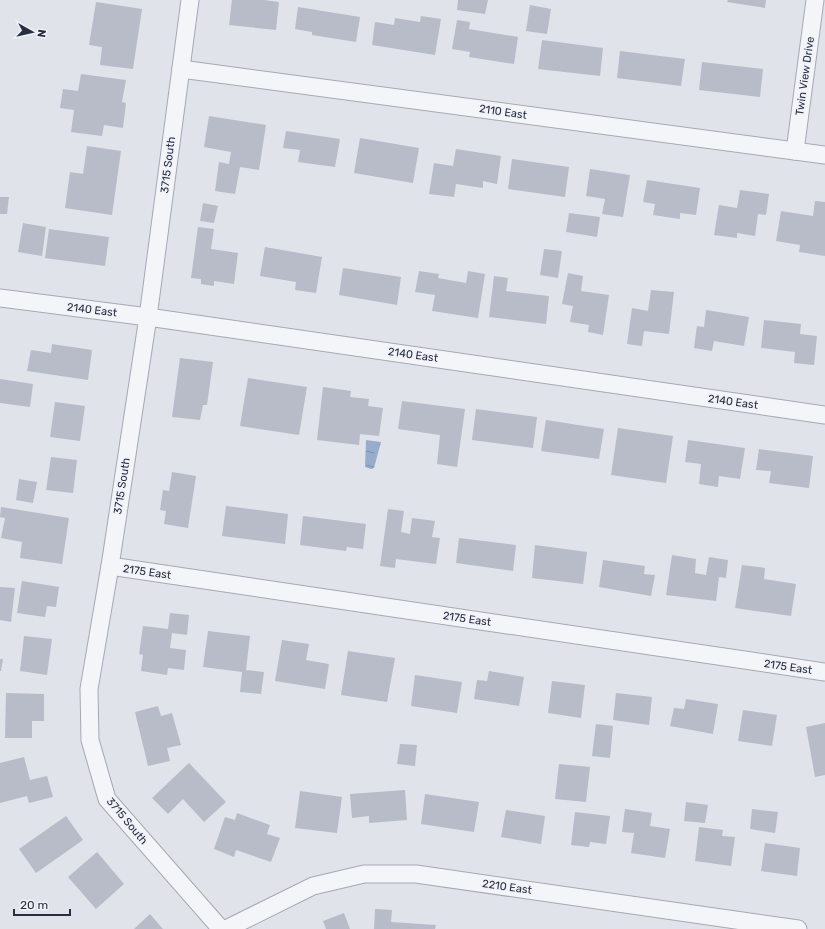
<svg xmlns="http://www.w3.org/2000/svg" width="825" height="929" font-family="Rubik,sans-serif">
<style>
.water{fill:url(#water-ripples)}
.building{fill:#b7bcc8}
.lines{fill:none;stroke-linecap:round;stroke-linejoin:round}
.minor-casing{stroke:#a5a9b5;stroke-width:19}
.minor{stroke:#f3f5f8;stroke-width:17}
.labels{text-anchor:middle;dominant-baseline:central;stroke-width:3;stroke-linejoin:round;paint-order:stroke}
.street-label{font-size:11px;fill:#272f43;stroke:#f0f2f8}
</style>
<defs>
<pattern id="water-ripples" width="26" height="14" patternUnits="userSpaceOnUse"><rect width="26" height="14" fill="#98adce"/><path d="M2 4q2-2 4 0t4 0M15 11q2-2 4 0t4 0" fill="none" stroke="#7c8da9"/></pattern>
</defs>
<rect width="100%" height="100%" fill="#e0e3ea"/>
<polygon class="water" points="366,440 381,442 374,468 371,469 365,467"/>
<g class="building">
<polygon points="232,0 264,0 279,2 276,30 229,25"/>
<polygon points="458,0 488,0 485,14 457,10"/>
<polygon points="728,0 766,0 765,8 727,2"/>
<polygon points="96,2 142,9 133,69 100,65 102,47 89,45"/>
<polygon points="530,5 551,9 547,34 526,31"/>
<polygon points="298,7 360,17 356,42 312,35 312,32 295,29"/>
<polygon points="421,16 441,19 435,55 372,45 375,22 394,25 395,18 420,22"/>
<polygon points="457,20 470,22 469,29 518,37 514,64 469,57 470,52 452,49"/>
<polygon points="542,40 603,48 600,76 538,69"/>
<polygon points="620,51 685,59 681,86 617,78"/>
<polygon points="702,62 763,69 760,97 699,90"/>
<polygon points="81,74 126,80 122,102 126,103 123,128 104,125 102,136 71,132 74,110 60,108 63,89 78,91"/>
<polygon points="209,116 266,125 259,170 240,167 235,194 215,191 219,162 229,164 231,152 204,147"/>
<polygon points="286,131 340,139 335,167 298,162 300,150 283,148"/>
<polygon points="360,138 419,148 413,183 354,173"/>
<polygon points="87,146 121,151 112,215 65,208 70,172 83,174"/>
<polygon points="456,149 501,156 497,184 483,181 483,188 456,184 454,197 429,194 434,163 453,166"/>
<polygon points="512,159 569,167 565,197 508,189"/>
<polygon points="590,169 630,175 623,217 602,214 605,199 586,196"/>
<polygon points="647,180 700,188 696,215 680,213 680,219 653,215 655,204 643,202"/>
<polygon points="740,190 769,194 766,215 758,214 755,236 737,233 737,238 714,235 719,205 737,208"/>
<polygon points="0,197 9,197 7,214 0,214"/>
<polygon points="815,201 825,202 825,256 799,252 800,245 776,241 781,211 813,216"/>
<polygon points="203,203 218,206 214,223 200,221"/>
<polygon points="569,213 600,217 597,237 566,232"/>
<polygon points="23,223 46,227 42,256 18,252"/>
<polygon points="198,227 214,229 211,249 238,253 234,284 214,281 214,286 201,284 201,279 191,278"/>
<polygon points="49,229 109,237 105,266 45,258"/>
<polygon points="265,247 322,257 316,293 295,290 296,282 260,276"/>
<polygon points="544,249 562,251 558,278 540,275"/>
<polygon points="343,268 401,277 397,305 339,295"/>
<polygon points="419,271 439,274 438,278 466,283 468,271 485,274 478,318 432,311 435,295 415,292"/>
<polygon points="568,273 583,276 581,291 609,295 603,335 588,332 589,325 570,322 573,306 562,304"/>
<polygon points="494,276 508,278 506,291 549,296 546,324 489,317"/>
<polygon points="651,290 674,292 669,334 644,331 642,346 627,344 632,308 648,311"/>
<polygon points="706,310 749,317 744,346 714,341 712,351 694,348 697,326 704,327"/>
<polygon points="764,320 801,324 800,334 817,336 814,365 794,363 795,352 761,348"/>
<polygon points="52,344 92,350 88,380 27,371 31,350 51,353"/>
<polygon points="180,358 213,362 207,405 203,405 200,420 172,417"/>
<polygon points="248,378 307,387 299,435 240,426"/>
<polygon points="0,379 33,384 30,407 0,403"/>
<polygon points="323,387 351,391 350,397 369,399 368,406 383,408 379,436 360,434 359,445 317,440"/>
<polygon points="402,401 465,409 457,467 437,464 440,435 398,429"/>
<polygon points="55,402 85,406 80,441 50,437"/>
<polygon points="476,409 537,417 533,448 472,440"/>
<polygon points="546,420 604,429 599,459 541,451"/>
<polygon points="618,428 673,436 666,483 611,475"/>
<polygon points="688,440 745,448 740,479 719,476 718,487 699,484 701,464 685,462"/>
<polygon points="759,449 813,456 809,488 769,483 771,471 756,470"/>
<polygon points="51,457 77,460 73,493 46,490"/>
<polygon points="172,472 196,476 188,528 164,524 166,511 160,510 163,490 169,491"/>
<polygon points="19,479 37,482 33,503 16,500"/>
<polygon points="226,506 288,514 285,544 222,536"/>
<polygon points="1,507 69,518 62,564 20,558 22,542 1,538 5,518 0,517"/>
<polygon points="388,509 404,511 401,532 410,534 412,518 435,521 432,537 440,538 436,564 396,559 395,568 380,566"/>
<polygon points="303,516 366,524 363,549 347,547 346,551 300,545"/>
<polygon points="459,538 516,545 513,571 456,563"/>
<polygon points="535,545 587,552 583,584 532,578"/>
<polygon points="672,555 696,559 695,573 706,575 709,557 728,560 726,578 719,577 716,601 666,595"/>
<polygon points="603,560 645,566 644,574 655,575 651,596 599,587"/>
<polygon points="742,565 765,568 764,579 796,584 791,616 735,608"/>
<polygon points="22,581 59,587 56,607 47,606 45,617 17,613"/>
<polygon points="0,587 15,588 11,622 0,620"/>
<polygon points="170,613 189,615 187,635 172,633 170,648 186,650 184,670 168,668 167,675 141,671 143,655 139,654 143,626 168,629"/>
<polygon points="208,631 250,636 246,670 264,672 261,694 240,692 242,672 203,667"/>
<polygon points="24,636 52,639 47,675 20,671"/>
<polygon points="282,640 309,644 306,660 329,664 325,689 275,681"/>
<polygon points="348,651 395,658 387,702 341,695"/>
<polygon points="0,659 3,659 1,671 0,671"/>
<polygon points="489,671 524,677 519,706 474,699 477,680 487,681"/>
<polygon points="415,675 462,682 457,713 411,706"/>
<polygon points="552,681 585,685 581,718 548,713"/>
<polygon points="6,693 44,694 44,721 32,721 32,738 5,738"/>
<polygon points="616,693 652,697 649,725 613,720"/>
<polygon points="686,699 718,704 713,734 670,726 674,708 684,709"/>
<polygon points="158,706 161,716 172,713 181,745 167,748 170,761 148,766 135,712"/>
<polygon points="743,710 777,715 772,746 738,741"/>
<polygon points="825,723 825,775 815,777 806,727"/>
<polygon points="596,724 613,726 610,758 592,756"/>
<polygon points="400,744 417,745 415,766 397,764"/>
<polygon points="24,757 30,780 47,776 53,797 29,803 27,796 0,803 0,763"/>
<polygon points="189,763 226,802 204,822 183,799 168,814 152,798"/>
<polygon points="559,764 590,767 586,802 555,799"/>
<polygon points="405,790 407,820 369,823 369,816 352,818 350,794"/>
<polygon points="300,791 342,797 337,833 295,828"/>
<polygon points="425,794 479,802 474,832 421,824"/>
<polygon points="686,802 708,805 705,823 684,821"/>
<polygon points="625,809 652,813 650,826 670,829 665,858 631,853 634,833 622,832"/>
<polygon points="752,809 778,812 775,833 750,829"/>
<polygon points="506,810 545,816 541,844 501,837"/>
<polygon points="575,812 610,816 606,844 590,842 589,847 571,845"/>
<polygon points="237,813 270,825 267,834 280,838 271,862 236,850 234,857 214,849 225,817 235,820"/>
<polygon points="66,816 83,840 36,873 19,849"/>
<polygon points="699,827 723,830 722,836 735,837 731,866 695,861"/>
<polygon points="765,843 800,848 797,876 761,871"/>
<polygon points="97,852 124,884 96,909 68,877"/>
<polygon points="375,909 392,910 391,922 436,925 435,929 374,929"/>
<polygon points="344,913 350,929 326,929 323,921"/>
<polygon points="150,914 163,929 134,929"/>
</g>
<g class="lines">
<defs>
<g id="minor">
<polyline points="190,0 148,317 110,566 89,689 90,740 107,799 221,929"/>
<polyline points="181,69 825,155"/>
<polyline points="795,151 815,0"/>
<polyline points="0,298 148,317 825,415"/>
<polyline points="110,566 825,672"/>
<polyline points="226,929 313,886 364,874 416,874 798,929"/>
</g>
</defs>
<use href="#minor" class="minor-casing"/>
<use href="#minor" class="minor"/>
</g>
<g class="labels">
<g class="street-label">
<text transform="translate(805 76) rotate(-82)">Twin View Drive</text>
<text transform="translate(503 112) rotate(8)">2110 East</text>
<text transform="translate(168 165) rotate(-83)">3715 South</text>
<text transform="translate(92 310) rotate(7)">2140 East</text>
<text transform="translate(413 355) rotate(8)">2140 East</text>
<text transform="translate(733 402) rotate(8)">2140 East</text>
<text transform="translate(122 486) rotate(-81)">3715 South</text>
<text transform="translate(147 572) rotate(8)">2175 East</text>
<text transform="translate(467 619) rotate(8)">2175 East</text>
<text transform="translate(788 667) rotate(8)">2175 East</text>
<text transform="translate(127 821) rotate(50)">3715 South</text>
<text transform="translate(507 887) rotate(8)">2210 East</text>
</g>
</g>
<g transform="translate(32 32) rotate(98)" stroke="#f0f2f8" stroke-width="3" paint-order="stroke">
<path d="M0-3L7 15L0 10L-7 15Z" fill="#272f43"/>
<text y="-6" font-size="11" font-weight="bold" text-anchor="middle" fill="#272f43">N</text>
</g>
<path d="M14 909v6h56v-6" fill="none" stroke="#272f43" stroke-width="2"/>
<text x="20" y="909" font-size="12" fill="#272f43" stroke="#f0f2f8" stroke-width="3" paint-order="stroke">20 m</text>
</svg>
